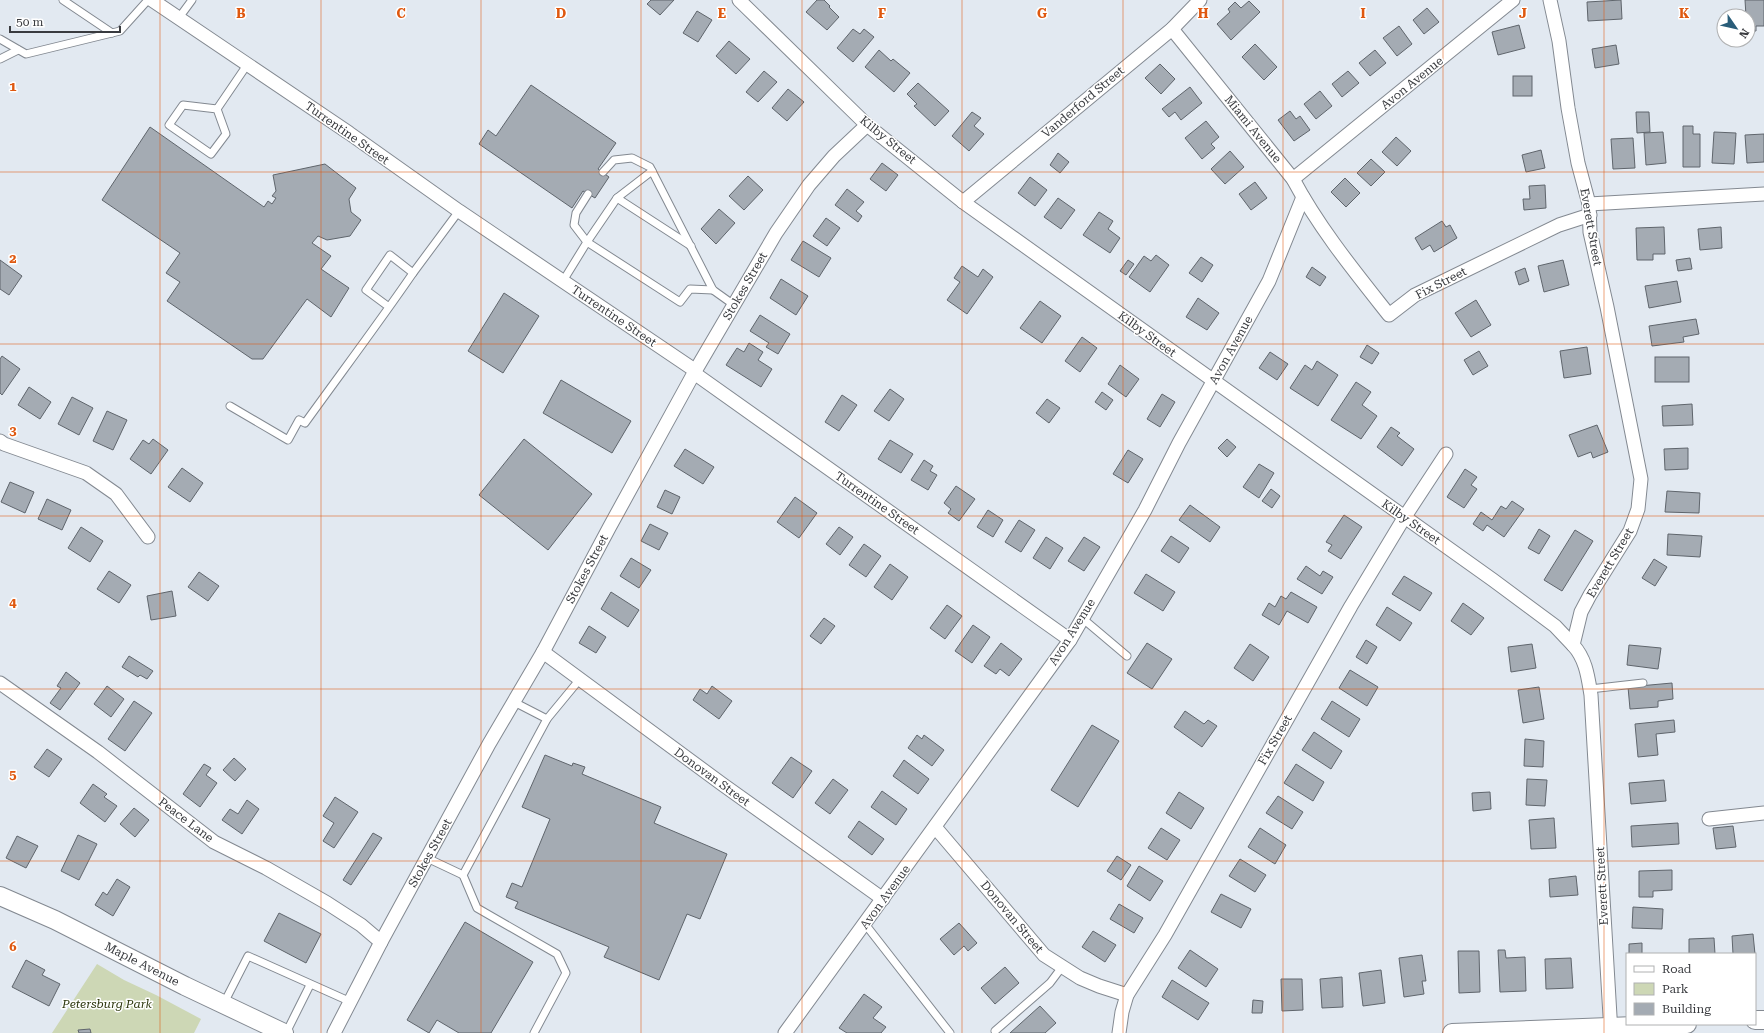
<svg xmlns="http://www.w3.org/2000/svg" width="1764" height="1033" font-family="'Roboto Serif',serif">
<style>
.green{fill:#cdd7b5}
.building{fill:#a4abb3;stroke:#5f656c}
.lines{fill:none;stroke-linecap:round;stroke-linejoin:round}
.lane-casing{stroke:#838991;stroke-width:9}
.street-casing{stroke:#838991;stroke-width:15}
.secondary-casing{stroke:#838991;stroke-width:20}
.lane{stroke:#fff;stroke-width:7}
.street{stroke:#fff;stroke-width:13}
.secondary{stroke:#fff;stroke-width:18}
.grid{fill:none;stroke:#df580f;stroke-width:1;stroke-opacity:0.55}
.labels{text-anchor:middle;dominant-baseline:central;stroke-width:3;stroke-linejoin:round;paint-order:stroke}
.street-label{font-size:12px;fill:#393b3f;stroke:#fff}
.park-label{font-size:12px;font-style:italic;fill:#2d370d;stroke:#fff}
.grid-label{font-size:13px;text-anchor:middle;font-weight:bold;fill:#df580f;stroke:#fff;stroke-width:3;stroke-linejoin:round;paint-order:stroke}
</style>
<rect width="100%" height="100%" fill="#e2e9f1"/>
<polygon class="green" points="97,964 124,980 156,995 201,1019 194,1033 52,1033"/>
<g class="building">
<polygon points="651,0 674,0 660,15 647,4"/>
<polygon points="817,0 824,0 830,6 829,7 839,17 827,30 806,12"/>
<polygon points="1621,0 1622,19 1588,21 1587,2"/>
<polygon points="1745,0 1764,0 1764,26 1756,26 1756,31 1748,31 1748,16 1746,16"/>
<polygon points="1249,1 1260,12 1231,40 1217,24 1230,12 1228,9 1235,2 1241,8"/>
<polygon points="1427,8 1439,22 1424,34 1413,20"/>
<polygon points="697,11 712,20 698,42 683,33"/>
<polygon points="1519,25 1525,48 1498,55 1492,32"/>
<polygon points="1399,26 1412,44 1397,56 1383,38"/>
<polygon points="853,29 860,34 864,29 874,37 853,62 837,48"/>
<polygon points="729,41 750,59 736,74 716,56"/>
<polygon points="1255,44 1277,67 1264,80 1242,57"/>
<polygon points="1616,45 1619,64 1595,68 1592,49"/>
<polygon points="879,50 891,61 893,59 910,73 894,92 865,67"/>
<polygon points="1375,50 1386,63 1370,76 1359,63"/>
<polygon points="1160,64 1175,79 1161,94 1145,78"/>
<polygon points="764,71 777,82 758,102 746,92"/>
<polygon points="1348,71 1359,83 1342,97 1332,84"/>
<rect x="1513" y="76" width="19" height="20"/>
<polygon points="918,83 949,111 935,126 914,106 917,104 907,94"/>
<polygon points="531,85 616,143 598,169 609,177 595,198 583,191 572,208 479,144 488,130 496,136"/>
<polygon points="1190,87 1202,103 1181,120 1175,112 1169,117 1162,109"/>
<polygon points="788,89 804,102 787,121 772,108"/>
<polygon points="1320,91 1332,106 1316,119 1304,104"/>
<polygon points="1290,111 1296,119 1300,116 1310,130 1294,141 1278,120"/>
<polygon points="972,112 981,118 974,126 984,134 969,151 952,136"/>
<polygon points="1636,112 1649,112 1650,132 1637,133"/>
<polygon points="1206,121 1219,137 1211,144 1215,148 1202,159 1185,138"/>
<polygon points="1683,126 1693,126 1693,134 1700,134 1700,167 1683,167"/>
<polygon points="150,127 264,207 268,201 272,204 276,198 272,196 276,191 273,175 325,164 356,188 349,199 351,212 361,220 350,236 327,240 318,236 312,243 331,256 321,269 349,288 331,317 307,299 263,359 252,359 167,301 180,282 166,273 180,253 102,200"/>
<polygon points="1663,132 1666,163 1646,165 1644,133"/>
<polygon points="1714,132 1736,133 1734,164 1712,163"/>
<polygon points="1764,134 1764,162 1747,163 1745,135"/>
<polygon points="1396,137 1411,151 1397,166 1382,152"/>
<polygon points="1633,138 1635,168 1613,169 1611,139"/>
<polygon points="1541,150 1545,168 1526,172 1522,155"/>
<polygon points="1230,151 1244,167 1225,184 1211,169"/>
<polygon points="1058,153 1069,162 1060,173 1050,165"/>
<polygon points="1371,159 1385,172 1371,186 1357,173"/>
<polygon points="882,163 898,175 886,191 870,179"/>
<polygon points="748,176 763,190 744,210 729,196"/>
<polygon points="1030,177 1047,190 1035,206 1018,193"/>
<polygon points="1345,178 1360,193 1346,207 1331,192"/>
<polygon points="1255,182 1267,198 1251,210 1239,194"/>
<polygon points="1545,185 1546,208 1524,210 1523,199 1530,199 1529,186"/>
<polygon points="847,189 864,202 856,211 862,216 858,222 835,205"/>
<polygon points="1058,198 1075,210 1061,229 1044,217"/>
<polygon points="719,209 735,223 716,244 701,229"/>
<polygon points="1099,212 1113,221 1108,229 1120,238 1110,253 1083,235"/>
<polygon points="826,218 840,228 827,246 813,236"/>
<polygon points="1442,221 1446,227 1450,225 1457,238 1434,252 1430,245 1422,250 1415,238"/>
<polygon points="1664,227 1665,254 1653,254 1653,260 1637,260 1636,228"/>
<polygon points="1721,227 1722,248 1700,250 1698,229"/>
<polygon points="803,241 831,258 819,277 791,260"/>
<polygon points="1156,255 1169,265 1150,292 1129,277 1144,256 1151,261"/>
<polygon points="1201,257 1213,265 1202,282 1189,273"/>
<polygon points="1690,258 1692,269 1678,271 1676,260"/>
<polygon points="0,260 22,276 9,295 0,289"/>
<polygon points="1128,260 1134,264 1126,275 1120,271"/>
<polygon points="1563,260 1569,285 1544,292 1538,266"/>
<polygon points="962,266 978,277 983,269 993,277 967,314 947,300 960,282 954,278"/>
<polygon points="1312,267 1326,277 1320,286 1306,277"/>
<polygon points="1525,268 1529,281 1519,285 1515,272"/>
<polygon points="781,279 808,296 796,315 770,298"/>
<polygon points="1677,281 1681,302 1649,308 1645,286"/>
<polygon points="504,293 539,316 503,373 468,351"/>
<polygon points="1198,298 1219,313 1207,330 1186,317"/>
<polygon points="1476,300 1491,325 1471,337 1455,313"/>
<polygon points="1040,301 1061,316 1042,343 1020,328"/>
<polygon points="760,315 790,334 778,354 766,347 769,343 750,331"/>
<polygon points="1696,319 1699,334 1683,337 1684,342 1652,346 1649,326"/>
<polygon points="1082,337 1097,348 1080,372 1065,361"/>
<polygon points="749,343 763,352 758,360 772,369 761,387 726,365 737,348 744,352"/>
<polygon points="1367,345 1379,353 1372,364 1360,357"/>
<polygon points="1587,347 1591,374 1564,378 1560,351"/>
<polygon points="1479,351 1488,366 1473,375 1464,360"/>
<polygon points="1270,352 1288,364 1277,380 1259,368"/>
<polygon points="2,356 20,369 2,395 0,393 0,359"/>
<rect x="1655" y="357" width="34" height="25"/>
<polygon points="1317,361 1338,375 1318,406 1290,388 1305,365 1312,370"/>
<polygon points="1120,365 1139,379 1126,397 1108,384"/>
<polygon points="561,380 631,421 612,453 543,413"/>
<polygon points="1356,382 1371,392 1362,405 1377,416 1361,439 1331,420"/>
<polygon points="29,387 51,402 40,419 18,405"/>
<polygon points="890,389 904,399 889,421 874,411"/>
<polygon points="1102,392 1113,400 1106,410 1095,402"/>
<polygon points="1162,394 1175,402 1160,427 1147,419"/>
<polygon points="842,395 857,405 839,431 825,422"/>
<polygon points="72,397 93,408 79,435 58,424"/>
<polygon points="1047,399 1060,408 1049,423 1036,413"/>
<polygon points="1692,404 1693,425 1663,426 1662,406"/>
<polygon points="107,411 127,420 113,450 93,441"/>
<polygon points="1597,425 1608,452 1593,458 1591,452 1578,457 1569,435"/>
<polygon points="1391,427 1400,433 1397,436 1414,449 1402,466 1377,447"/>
<polygon points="153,439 168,450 151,474 130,459 143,440 149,444"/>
<polygon points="524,439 592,494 548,550 479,495"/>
<polygon points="1227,439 1236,447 1227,457 1218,448"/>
<polygon points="890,440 913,454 901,473 878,459"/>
<polygon points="1688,448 1688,469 1665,470 1664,449"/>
<polygon points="685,449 714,467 703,484 674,466"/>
<polygon points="1128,450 1143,459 1128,483 1113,474"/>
<polygon points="924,460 933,466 930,471 937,475 928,490 911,480"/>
<polygon points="1259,464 1274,473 1259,498 1243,487"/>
<polygon points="182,468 203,483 190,502 168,487"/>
<polygon points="1465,469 1477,477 1471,485 1477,489 1464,508 1447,497"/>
<polygon points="10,482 34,492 25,513 1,502"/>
<polygon points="956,486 975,499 959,521 948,513 951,509 944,503"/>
<polygon points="1271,489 1280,496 1272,508 1262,501"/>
<polygon points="665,490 680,497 672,514 657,507"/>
<polygon points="1667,491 1700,493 1699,513 1665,512"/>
<polygon points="795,497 817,513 799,538 777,522"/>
<polygon points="47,499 71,510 62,530 38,519"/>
<polygon points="1512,501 1524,509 1504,537 1487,525 1483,531 1473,524 1481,512 1492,520 1501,506 1506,509"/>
<polygon points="1190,505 1220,527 1210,542 1179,520"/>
<polygon points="988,510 1003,520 993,537 977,527"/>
<polygon points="1344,515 1362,527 1341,559 1328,551 1332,545 1326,542"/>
<polygon points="1019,520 1035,530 1021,552 1005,542"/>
<polygon points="650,524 668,533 659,550 641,541"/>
<polygon points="81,527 103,541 90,562 68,548"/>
<polygon points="839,527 853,537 840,555 826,544"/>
<polygon points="1539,529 1550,536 1539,554 1528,548"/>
<polygon points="1575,530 1593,541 1562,591 1544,580"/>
<polygon points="1668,534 1702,536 1700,557 1667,555"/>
<polygon points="1171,536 1189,548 1179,563 1161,551"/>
<polygon points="1046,537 1063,548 1050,569 1033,558"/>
<polygon points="1084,537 1100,547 1084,571 1068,561"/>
<polygon points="864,544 881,556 866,577 849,565"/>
<polygon points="631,558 651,570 639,588 620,576"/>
<polygon points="1654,559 1667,567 1655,586 1642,578"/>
<polygon points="890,564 908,577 892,600 874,587"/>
<polygon points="1306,566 1320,576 1323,571 1333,577 1322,594 1297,579"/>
<polygon points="109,571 131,585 119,603 97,589"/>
<polygon points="199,572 219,586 208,601 188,587"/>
<polygon points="1146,574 1175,592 1163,611 1134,593"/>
<polygon points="1404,576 1432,593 1420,611 1392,594"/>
<polygon points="172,591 176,616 151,620 147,596"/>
<polygon points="611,592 639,610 628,627 601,609"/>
<polygon points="1291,592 1317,607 1308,623 1287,611 1279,625 1262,615 1269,603 1275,607 1281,596 1286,599"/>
<polygon points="1463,603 1484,618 1471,635 1451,621"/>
<polygon points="947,605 962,616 945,639 930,628"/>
<polygon points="1387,607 1412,623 1400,641 1376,625"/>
<polygon points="824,618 835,626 821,644 810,636"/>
<polygon points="973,625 990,637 972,663 955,651"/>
<polygon points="589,626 606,637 596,653 579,643"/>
<polygon points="1366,640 1377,647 1367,664 1356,657"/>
<polygon points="1001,643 1022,659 1009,676 1000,669 996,674 984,666"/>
<polygon points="1147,643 1172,659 1152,689 1127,673"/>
<polygon points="1250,644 1269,657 1253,681 1234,668"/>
<polygon points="1532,644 1536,668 1511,672 1508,647"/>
<polygon points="1629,645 1661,648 1658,669 1627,665"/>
<polygon points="129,656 153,671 147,679 140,675 138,677 122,667"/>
<polygon points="1350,670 1378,687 1367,706 1339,688"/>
<polygon points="66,672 80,683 60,710 50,703 61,688 57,686"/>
<polygon points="1672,683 1673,699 1658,701 1658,707 1630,709 1628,687"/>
<polygon points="107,686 124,699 111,717 94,704"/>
<polygon points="712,686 732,701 719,719 693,700 700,689 707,694"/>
<polygon points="1539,687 1544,719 1523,723 1518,690"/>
<polygon points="134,701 152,713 125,751 108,739"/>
<polygon points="1332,701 1360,719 1349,737 1321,719"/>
<polygon points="1185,711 1204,724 1208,720 1217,726 1202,747 1174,727"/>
<polygon points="1674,720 1675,732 1656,734 1658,755 1638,757 1635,724"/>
<polygon points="1092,725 1119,741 1078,807 1051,790"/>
<polygon points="1314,732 1342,751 1331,769 1302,750"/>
<polygon points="917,735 922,739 924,735 944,750 932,766 908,748"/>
<polygon points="1525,739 1544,741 1543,767 1524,766"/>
<polygon points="47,749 62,759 49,777 34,767"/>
<polygon points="545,755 572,766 573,763 585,767 582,774 661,807 654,823 727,854 700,919 687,914 659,980 604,957 609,947 515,908 518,902 506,897 512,883 522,887 550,819 522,807"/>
<polygon points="791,757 812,771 793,798 772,783"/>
<polygon points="234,758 246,769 235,781 223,770"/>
<polygon points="904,760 929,779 918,794 893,776"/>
<polygon points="204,764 211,768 206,775 217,783 200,807 183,794"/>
<polygon points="1296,764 1324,782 1313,801 1284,783"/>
<polygon points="833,779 848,790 830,814 815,803"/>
<polygon points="1527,779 1547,780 1545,806 1526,805"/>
<polygon points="1664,780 1666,801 1631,804 1629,783"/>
<polygon points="93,784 107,794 104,797 117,806 105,822 80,803"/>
<polygon points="882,791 907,809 896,825 871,807"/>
<polygon points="1179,792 1204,808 1191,829 1166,813"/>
<polygon points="1490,792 1491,809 1473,811 1472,793"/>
<polygon points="1278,796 1303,812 1292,829 1266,813"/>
<polygon points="335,797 358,812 334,848 323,841 334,823 323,816"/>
<polygon points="247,800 259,809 242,834 222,820 230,809 238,814"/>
<polygon points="134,808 149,820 135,837 120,824"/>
<polygon points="1554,818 1556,848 1531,849 1529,820"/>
<polygon points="859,821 884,839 872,855 848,837"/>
<polygon points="1678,823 1679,844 1632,847 1631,826"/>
<polygon points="1733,826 1736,847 1716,849 1713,828"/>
<polygon points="1161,828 1180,840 1167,860 1148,848"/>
<polygon points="1260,828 1286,845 1275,864 1248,847"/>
<polygon points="373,833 382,838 351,885 343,880"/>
<polygon points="78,835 97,844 79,880 61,871"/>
<polygon points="17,836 38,846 26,868 6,858"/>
<polygon points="1117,856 1131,865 1121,880 1107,871"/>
<polygon points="1240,859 1266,875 1255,892 1229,876"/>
<polygon points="1139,866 1163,881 1150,901 1127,886"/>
<polygon points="1672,870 1672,890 1653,891 1653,897 1639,897 1639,871"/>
<polygon points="1576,876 1578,895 1550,897 1549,879"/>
<polygon points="117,879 130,887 113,916 95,905 103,892 107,895"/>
<polygon points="1221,894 1251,909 1241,928 1211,912"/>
<polygon points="1119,904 1143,918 1134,933 1110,919"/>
<polygon points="1633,907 1663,909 1662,929 1632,928"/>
<polygon points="279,913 321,934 306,963 264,941"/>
<polygon points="465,922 533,962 491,1033 459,1033 437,1020 429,1033 407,1020"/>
<polygon points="959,923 977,943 968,951 964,946 954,955 940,939"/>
<polygon points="1093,931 1116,945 1105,962 1082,947"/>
<polygon points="1753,934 1755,954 1733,954 1732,936"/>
<polygon points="1714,938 1715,954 1689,954 1689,939"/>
<polygon points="1642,943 1642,954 1629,954 1629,944"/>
<polygon points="1190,950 1218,969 1206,987 1178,968"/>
<polygon points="1498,950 1505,950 1506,958 1525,957 1526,991 1500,992"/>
<polygon points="1458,951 1479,951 1480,992 1459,993"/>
<polygon points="1422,955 1426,981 1422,981 1424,994 1404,997 1399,958"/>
<polygon points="1571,958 1573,988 1546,989 1545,959"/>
<polygon points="26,960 45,970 42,975 60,984 49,1006 12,987"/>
<polygon points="1005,967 1019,983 995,1004 981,988"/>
<polygon points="1381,970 1385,1003 1363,1006 1359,973"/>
<polygon points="1342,977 1343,1007 1322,1008 1320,979"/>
<polygon points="1281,979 1302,979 1303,1010 1282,1011"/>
<polygon points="1172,980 1209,1003 1198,1020 1162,997"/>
<polygon points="864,994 882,1007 873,1018 886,1027 881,1033 847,1033 839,1028"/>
<polygon points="1253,1000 1263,1001 1262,1013 1252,1013"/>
<polygon points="1040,1006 1056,1023 1045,1033 1010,1033"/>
<polygon points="90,1029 91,1033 79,1033 78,1030"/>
</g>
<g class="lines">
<defs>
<g id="lane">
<polyline points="63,0 112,33"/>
<polyline points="178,19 192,0"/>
<polyline points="0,39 26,54 112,33 120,31 148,0"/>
<polyline points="0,59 18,50"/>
<polyline points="217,109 183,105 169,125 211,154 226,134 217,109 247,65"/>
<polyline points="652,171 617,198 691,246"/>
<polyline points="603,172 614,160 632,158 650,167 713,290 734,305"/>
<polyline points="617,198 587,242 680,302 690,289 713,290"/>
<polyline points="413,273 459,211"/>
<polyline points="563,281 587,242 574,225 576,213 588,194"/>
<path d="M230,406L288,440L299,420L305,423C341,373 378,324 413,273L390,255L366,290L389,307"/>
<polyline points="1082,618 1127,656"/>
<polyline points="1590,689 1643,683"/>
<polyline points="514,702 547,719 463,875 477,908 557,954 566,973 534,1033"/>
<polyline points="547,719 580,679"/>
<polyline points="427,858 463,875"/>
<polyline points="865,924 950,1033"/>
<polyline points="224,1003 248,956 351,1002"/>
<polyline points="995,1031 1050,983 1062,967"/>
<polyline points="286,1033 310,985"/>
</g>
<g id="street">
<polyline points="152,0 349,133 459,211 693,369 694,373 1070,640"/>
<polyline points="739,0 867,125 963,202 1493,580 1555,626 1573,645"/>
<path d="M1550,0L1559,41L1568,108L1578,163L1589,204L1590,232L1607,307L1641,479L1638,509L1630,531L1590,595L1581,612L1573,645C1586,659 1588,677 1591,695L1611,1033"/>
<path d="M1172,29L1293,179C1319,228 1355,272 1389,315L1415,295L1559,225L1590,215"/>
<polyline points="1293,179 1513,0"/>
<polyline points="963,202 1172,29 1200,0"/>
<polyline points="1589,204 1764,194"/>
<polyline points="0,441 4,444 86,473 116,494 148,537"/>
<polyline points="543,652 722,784 883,899"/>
<polyline points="0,683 98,752 214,842 266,868 327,903 361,925 381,942"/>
<polyline points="1709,819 1764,813"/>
<polyline points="935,827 1044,955 1080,978 1099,986 1127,995"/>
<polyline points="334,1033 381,942 489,744 543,652 609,528 694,373 776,233 809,185 834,156 867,125"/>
<polyline points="785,1033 1070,640 1145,510 1179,443 1269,281 1303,197"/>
<polyline points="1119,1033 1122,1012 1127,995 1165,935 1351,606 1404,518 1446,454"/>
</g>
<g id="secondary">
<polyline points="0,896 55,920 185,986 284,1033"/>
<polyline points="1755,1020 1764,1020"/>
<polyline points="1452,1033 1687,1024"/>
</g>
</defs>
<use href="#lane" class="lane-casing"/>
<use href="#street" class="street-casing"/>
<use href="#secondary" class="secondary-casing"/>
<use href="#lane" class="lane"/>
<use href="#street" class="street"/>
<use href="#secondary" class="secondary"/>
</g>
<path class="grid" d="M160,0V1033M321,0V1033M481,0V1033M641,0V1033M802,0V1033M962,0V1033M1123,0V1033M1283,0V1033M1443,0V1033M1604,0V1033M0,172H1764M0,344H1764M0,516H1764M0,689H1764M0,861H1764"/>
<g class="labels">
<g class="street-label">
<text transform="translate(1412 83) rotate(-39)">Avon Avenue</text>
<text transform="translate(1083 102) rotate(-40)">Vanderford Street</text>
<text transform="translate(1253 129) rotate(51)">Miami Avenue</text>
<text transform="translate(347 133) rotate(35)">Turrentine Street</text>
<text transform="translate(888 140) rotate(39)">Kilby Street</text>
<text transform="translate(1591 227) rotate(80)">Everett Street</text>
<text transform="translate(1441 283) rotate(-27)">Fix Street</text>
<text transform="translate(745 286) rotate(-60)">Stokes Street</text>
<text transform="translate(614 316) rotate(34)">Turrentine Street</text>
<text transform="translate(1147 334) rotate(36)">Kilby Street</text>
<text transform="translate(1231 350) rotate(-61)">Avon Avenue</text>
<text transform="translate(877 503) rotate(35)">Turrentine Street</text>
<text transform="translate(1411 522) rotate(35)">Kilby Street</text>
<text transform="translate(1610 563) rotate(-59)">Everett Street</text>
<text transform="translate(587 569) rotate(-62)">Stokes Street</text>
<text transform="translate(1072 632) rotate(-58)">Avon Avenue</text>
<text transform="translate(1275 740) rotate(-60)">Fix Street</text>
<text transform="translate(712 777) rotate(36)">Donovan Street</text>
<text transform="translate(186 820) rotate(37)">Peace Lane</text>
<text transform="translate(430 853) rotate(-61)">Stokes Street</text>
<text transform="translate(1602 886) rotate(-93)">Everett Street</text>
<text transform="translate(885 897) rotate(-54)">Avon Avenue</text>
<text transform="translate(1012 917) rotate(50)">Donovan Street</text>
<text transform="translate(142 964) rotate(27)">Maple Avenue</text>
</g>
<g class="park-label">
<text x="107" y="1004">Petersburg Park</text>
</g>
</g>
<g class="grid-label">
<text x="241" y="18">B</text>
<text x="401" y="18">C</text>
<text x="561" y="18">D</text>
<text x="722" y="18">E</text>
<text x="882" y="18">F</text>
<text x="1042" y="18">G</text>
<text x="1203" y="18">H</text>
<text x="1363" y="18">I</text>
<text x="1523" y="18">J</text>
<text x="1684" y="18">K</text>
<text x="13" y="91">1</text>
<text x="13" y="263">2</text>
<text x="13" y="435">3</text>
<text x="13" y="607">4</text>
<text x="13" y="779">5</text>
<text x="13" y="951">6</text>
</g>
<rect x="1626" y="953" width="130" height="72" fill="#ffffff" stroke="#b0b1b2"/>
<rect x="1634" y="966" width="20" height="6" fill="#ffffff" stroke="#b0b1b2"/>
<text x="1662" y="973" font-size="12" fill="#393b3f">Road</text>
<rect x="1634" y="983" width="20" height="12" fill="#cdd7b5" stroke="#b0b1b2"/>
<text x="1662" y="993" font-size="12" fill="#393b3f">Park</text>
<rect x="1634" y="1003" width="20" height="12" fill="#a4abb3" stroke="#b0b1b2"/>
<text x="1662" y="1013" font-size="12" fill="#393b3f">Building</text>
<g transform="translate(1736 28) rotate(124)"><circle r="19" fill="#ffffff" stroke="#b0b1b2"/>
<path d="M0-3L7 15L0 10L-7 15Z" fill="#295d79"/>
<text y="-6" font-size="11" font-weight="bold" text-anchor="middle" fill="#393b3f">N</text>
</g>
<path d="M10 26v6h110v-6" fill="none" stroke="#393b3f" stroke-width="2"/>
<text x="16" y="26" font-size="12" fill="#393b3f" stroke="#ffffff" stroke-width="3" paint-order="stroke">50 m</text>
</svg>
